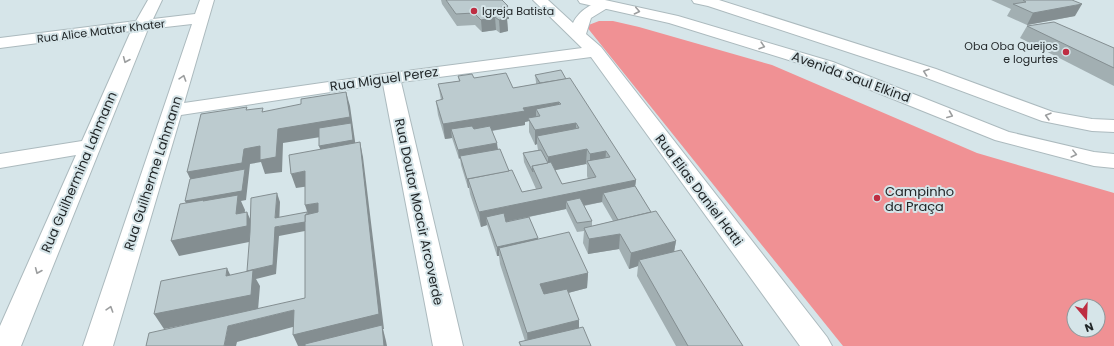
<svg xmlns="http://www.w3.org/2000/svg" width="1114" height="346" font-family="Poppins,sans-serif">
<style>
.green{fill:#f09194;fill-rule:evenodd}
.lines{fill:none;stroke-linecap:round;stroke-linejoin:round}
.minor-casing{stroke:#acbabe;stroke-width:2}
.major-casing{stroke:#acbabe;stroke-width:2}
.minor{fill:#fff;fill-rule:evenodd}
.major{fill:#fff;fill-rule:evenodd}
.wall{fill:#a2afb2;fill-rule:evenodd}
.shaded-wall{fill:#848e91}
.building{fill:#bccbcf;stroke:#848e91}
.oneway{stroke:#9c9e9f}
.poi-dot{fill:#be2d42;stroke:#d6e5e9;stroke-width:1.5}
.labels{text-anchor:middle;dominant-baseline:central;stroke-width:4;stroke-linejoin:round;paint-order:stroke}
.far-poi-label{font-size:11px;fill:#222729;stroke:#d6e5e9;text-anchor:start}
.far-street-label{font-size:11px;fill:#222729;stroke:#d6e5e9}
.street-label{font-size:13px;fill:#222729;stroke:#d6e5e9}
.poi-label{font-size:13px;fill:#222729;stroke:#d6e5e9;text-anchor:start}
</style>
<rect width="100%" height="100%" fill="#d6e5e9"/>
<path class="green" d="M599,21H613L639,27L772,65L977,153L1114,193V346H843L586,26ZM1074,306H1098V330H1074Z"/>
<g class="lines">
<defs>
<path id="minor" d="M148,0H162L153,19L195,14L200,0H214L184,103L391,73L582,48L533,0H548L573,23C579,10 595,0 609,1L611,4L609,7L591,18L586,34L601,47L827,337L832,346H800L591,57L401,82L463,346H433L383,84L181,115L113,346H83L192,24L148,29L21,346H0V326L76,155L0,168V154L82,141L131,31L0,48V38L136,21Z"/>
<g id="major">
<polygon points="578,0 605,0 678,16 833,62 1009,132 1094,152 1114,154 1114,168 1094,166 995,140 821,70 669,23 580,3"/>
<polygon points="692,0 719,0 936,69 1053,112 1092,119 1114,120 1114,132 1092,131 1042,121 924,77 708,6 694,3"/>
</g>
</defs>
<use href="#minor" class="minor-casing"/>
<use href="#major" class="major-casing"/>
<use href="#minor" class="minor"/>
<use href="#major" class="major"/>
</g>
<g class="wall">
<polygon points="441,0 502,0 508,6 509,19 507,19 508,31 500,33 496,30 482,32 475,25 457,26 442,4"/>
<polygon points="991,0 1072,0 1075,16 1027,25 1007,16 1011,9"/>
<polygon points="1027,26 1114,48 1114,86 1020,38"/>
<path d="M535,75L566,79L636,180L635,186L651,212L676,241L674,252L743,346H676L637,276L638,266L629,269L619,249L588,254L583,243L584,231L577,232L566,209L529,217L538,239L588,273L587,288L568,293L579,328L591,346H520L519,342L525,341L500,264L499,256H497L487,225L481,227L470,194L469,188H468L461,165L460,158L459,159L452,138L445,139L438,115L436,101L441,100L438,84L459,81L458,76L474,78L513,88L536,84V82ZM529,121V132L535,145L537,144L538,150L523,153L524,162L536,189L522,192L509,171L498,149L492,131L525,125V122ZM586,164L587,165V176L588,179L562,184L555,170ZM602,202L613,221L592,226V221L584,206Z"/>
</g>
<g class="shaded-wall">
<polygon points="1082,4 1075,16 1027,25 1033,13"/>
<polygon points="508,6 509,19 499,20 498,8"/>
<polygon points="495,17 496,30 482,32 481,20"/>
<polygon points="507,19 508,31 500,33 499,20"/>
<polygon points="346,92 350,106 356,148 322,154 319,146 352,132 283,143 282,172 265,174 261,162 250,164 246,200 241,201 245,210 243,227 247,212 254,228 254,241 179,256 171,241 189,210 185,201 194,187 187,172 244,149 278,129"/>
<polygon points="559,102 559,116 540,116 536,109 536,120 528,118 529,121 525,122 525,125 454,137 451,129 452,138 445,139 443,124 523,108"/>
<polygon points="576,123 576,137 537,136 537,144 535,145 535,130"/>
<polygon points="360,142 363,157 384,329 383,329 386,341 387,346 298,346 293,335"/>
<polygon points="497,143 498,151 460,156 460,158 459,159 458,150"/>
<polygon points="587,149 586,164 551,171 548,169 548,157"/>
<polygon points="606,151 605,166 590,166 590,154"/>
<polygon points="305,171 310,186 296,188 291,174"/>
<polygon points="467,179 468,179 469,188 468,188"/>
<polygon points="636,180 634,195 603,193 602,202 570,208 566,201 566,209 489,225 486,217 487,225 481,227 479,212"/>
<polygon points="277,193 280,202 279,227 307,212 310,221 310,230 279,236 276,274 256,279 260,286 258,310 164,329 154,314 251,280 247,271 275,218"/>
<polygon points="318,203 322,218 310,221 305,205"/>
<polygon points="620,234 619,249 588,254 589,239"/>
<polygon points="538,238 538,247 499,248 499,256 497,256 497,247"/>
<polygon points="676,241 673,257 639,260 638,266 629,269 631,253"/>
<polygon points="227,268 234,283 226,276"/>
<polygon points="588,273 587,288 541,300 540,284"/>
<polygon points="294,310 300,325 237,342 236,346 224,346 228,326"/>
<polygon points="579,320 579,335 528,346 527,333"/>
</g>
<g class="building">
<polygon points="446,0 502,0 508,6 498,8 507,19 499,20 495,17 481,20 474,13 456,14"/>
<polygon points="1023,0 1072,0 1082,4 1033,13 1013,4 1026,2"/>
<polygon points="1054,22 1114,48 1114,68 1027,26"/>
<polygon points="561,70 566,79 540,83 535,75"/>
<polygon points="506,73 513,88 570,78 636,180 479,212 468,179 512,170 522,192 542,188 532,166 551,162 562,184 596,177 587,161 610,157 606,151 590,154 587,149 548,157 537,136 579,128 576,123 535,130 528,118 540,116 536,109 561,104 559,102 523,108 525,111 443,124 436,101 443,99 438,84 460,81 458,76 472,74 474,78"/>
<polygon points="346,92 350,117 278,129 276,157 260,160 260,146 244,149 242,163 187,172 201,114 247,107 246,110 263,108 262,112 301,104 301,99"/>
<polygon points="351,123 353,140 319,146 319,128"/>
<polygon points="472,126 474,129 490,126 497,143 458,150 451,129"/>
<polygon points="360,142 379,314 293,335 294,310 228,326 224,346 146,346 149,333 305,298 305,215 318,212 318,203 305,205 305,171 291,174 289,155"/>
<polygon points="500,149 509,171 467,179 460,156"/>
<polygon points="541,150 548,163 532,166 533,172 523,153"/>
<polygon points="245,169 242,191 185,201 190,179"/>
<polygon points="635,186 651,212 618,220 603,193"/>
<polygon points="277,193 275,218 307,212 307,214 305,215 305,222 275,227 273,265 247,271 250,232 251,198"/>
<polygon points="238,195 236,214 247,212 247,226 171,241 180,204 204,200 203,201"/>
<polygon points="580,198 592,221 577,223 566,201"/>
<polygon points="656,211 676,241 631,253 620,234 589,239 584,228"/>
<polygon points="504,213 506,222 529,217 538,238 497,247 486,217"/>
<polygon points="569,232 588,273 540,284 544,294 567,289 579,320 527,333 499,248"/>
<polygon points="681,250 743,346 688,346 639,260"/>
<polygon points="227,268 226,276 253,270 251,295 154,314 161,281"/>
<polygon points="382,325 384,346 305,346 305,344"/>
<polygon points="583,327 591,346 521,346 519,342"/>
</g>
<defs><path id="oneway-chevron" d="M-2-3.5L2.5 0L-2 3.5" fill="none" stroke-width="1.6" stroke-linecap="round" stroke-linejoin="round"/></defs>
<g class="oneway">
<use href="#oneway-chevron" transform="translate(637 11) rotate(12)"/>
<use href="#oneway-chevron" transform="translate(762 46) rotate(17)"/>
<use href="#oneway-chevron" transform="translate(126 60) rotate(113)"/>
<use href="#oneway-chevron" transform="translate(926 72) rotate(-161)"/>
<use href="#oneway-chevron" transform="translate(183 78) rotate(-72)"/>
<use href="#oneway-chevron" transform="translate(950 115) rotate(22)"/>
<use href="#oneway-chevron" transform="translate(1048 116) rotate(-164)"/>
<use href="#oneway-chevron" transform="translate(1074 154) rotate(14)"/>
<use href="#oneway-chevron" transform="translate(38 271) rotate(113)"/>
<use href="#oneway-chevron" transform="translate(110 309) rotate(-72)"/>
</g>
<g class="poi-dot">
<circle cx="474" cy="11" r="4"/>
<circle cx="1066" cy="52" r="4"/>
<circle cx="877" cy="198" r="4"/>
</g>
<g class="labels">
<g class="far-poi-label">
<text x="482" y="11">Igreja Batista</text>
<text x="1058" y="46" text-anchor="end">Oba Oba Queijos<tspan x="1058" dy="13">e Iogurtes</tspan></text>
</g>
<g class="far-street-label">
<text transform="translate(101 31) rotate(-7)">Rua Alice Mattar Khater</text>
</g>
<g class="street-label">
<text transform="translate(851 77) rotate(20)">Avenida Saul Elkind</text>
<text transform="translate(384 79) rotate(-8)">Rua Miguel Perez</text>
<text transform="translate(79 172) rotate(-67)">Rua Guilhermina Lahmann</text>
<text transform="translate(153 173) rotate(-72)">Rua Guilherme Lahmann</text>
<text transform="translate(699 190) rotate(53)">Rua Elias Daniel Hatti</text>
<text transform="translate(419 212) rotate(78)">Rua Doutor Moacir Arcoverde</text>
</g>
<g class="poi-label">
<text x="885" y="191">Campinho<tspan x="885" dy="15">da Praça</tspan></text>
</g>
</g>
<g transform="translate(1086 318) rotate(161)"><circle r="19" fill="#d6e5e9" stroke="#8e999c"/>
<path d="M0-3L7 15L0 10L-7 15Z" fill="#be2d42"/>
<text y="-6" font-size="11" font-weight="bold" text-anchor="middle" fill="#222729">N</text>
</g>
</svg>
